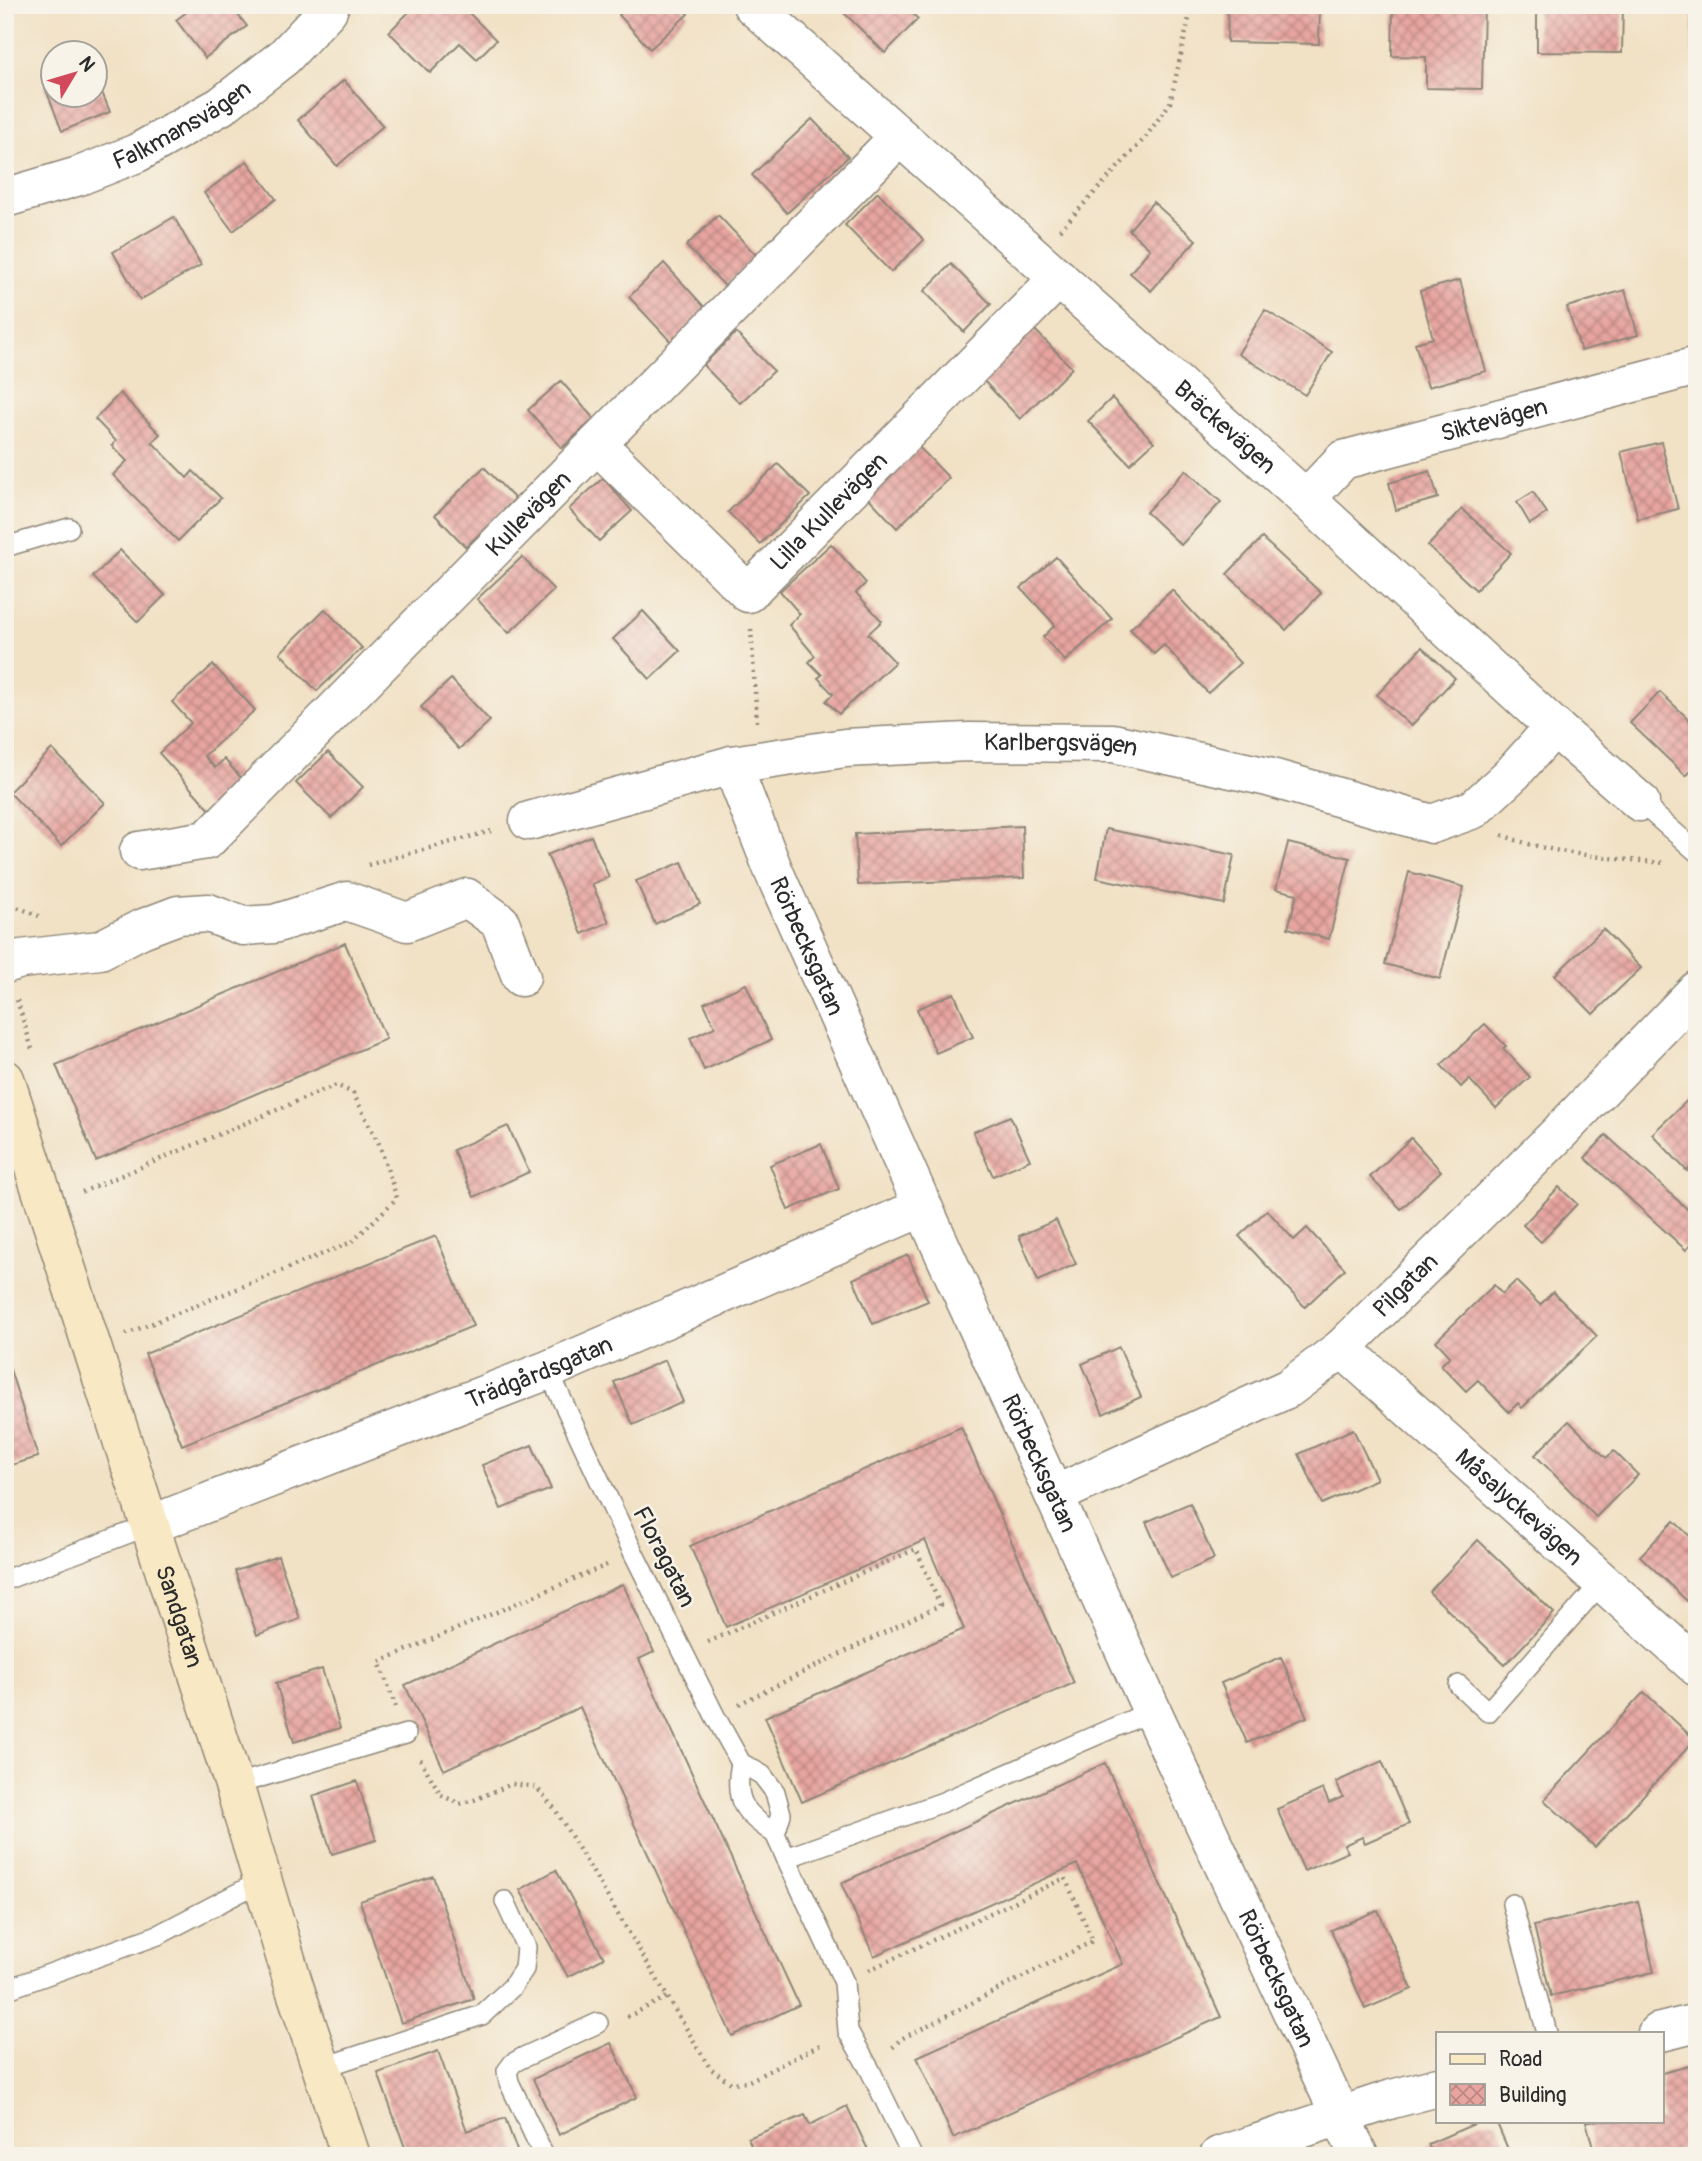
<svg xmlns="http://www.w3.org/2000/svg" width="1702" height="2161" font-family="Pangolin,sans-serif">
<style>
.park{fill:url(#park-dots);stroke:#607850;stroke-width:2}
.building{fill:url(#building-cross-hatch)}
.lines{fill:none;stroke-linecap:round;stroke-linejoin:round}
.lane-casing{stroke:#8e8678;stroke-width:22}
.street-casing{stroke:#8e8678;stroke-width:41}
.secondary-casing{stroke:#8e8678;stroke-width:41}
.path{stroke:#8e8678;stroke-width:4.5;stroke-dasharray:2 5;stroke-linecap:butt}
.lane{stroke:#fff;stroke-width:19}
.street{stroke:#fff;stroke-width:38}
.secondary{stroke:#f8e8c3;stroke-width:38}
.labels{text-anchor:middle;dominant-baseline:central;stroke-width:5;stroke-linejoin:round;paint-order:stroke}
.street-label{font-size:24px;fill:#2b2b2b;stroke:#f7f3e8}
</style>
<defs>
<pattern id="park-dots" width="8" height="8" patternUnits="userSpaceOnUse" patternTransform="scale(1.75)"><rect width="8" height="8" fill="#95c575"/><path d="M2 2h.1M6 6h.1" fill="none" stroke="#7aa060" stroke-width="1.8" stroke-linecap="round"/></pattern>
<pattern id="building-cross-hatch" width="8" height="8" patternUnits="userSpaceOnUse" patternTransform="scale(1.75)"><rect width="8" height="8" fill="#e8a5a0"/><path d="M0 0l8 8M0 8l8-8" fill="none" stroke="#bc8783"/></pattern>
</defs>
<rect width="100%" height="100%" fill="#f7f3e8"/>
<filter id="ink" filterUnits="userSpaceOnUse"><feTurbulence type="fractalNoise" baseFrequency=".0143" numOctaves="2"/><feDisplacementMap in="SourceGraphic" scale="14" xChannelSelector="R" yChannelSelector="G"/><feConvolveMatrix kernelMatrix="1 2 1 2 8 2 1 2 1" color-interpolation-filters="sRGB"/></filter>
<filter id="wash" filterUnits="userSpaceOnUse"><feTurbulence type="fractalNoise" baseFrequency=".00686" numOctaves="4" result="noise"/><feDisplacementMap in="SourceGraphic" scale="28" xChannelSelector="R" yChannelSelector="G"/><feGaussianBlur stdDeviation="1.57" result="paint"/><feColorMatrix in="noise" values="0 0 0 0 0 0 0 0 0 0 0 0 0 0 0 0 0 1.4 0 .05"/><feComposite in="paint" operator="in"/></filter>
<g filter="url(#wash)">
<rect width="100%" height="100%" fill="#f1e1c5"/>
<polygon class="park" points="1118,5 1182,5 1181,7 1121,13"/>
<g id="blocks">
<g class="building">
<polygon points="196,5 230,5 247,26 205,58 176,20"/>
<polygon points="416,5 461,5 496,40 477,59 460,43 430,73 389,32"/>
<polygon points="629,5 680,5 688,14 650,49 619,15"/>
<polygon points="844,5 904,5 918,19 885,53 840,9"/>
<polygon points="1228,5 1320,5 1319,44 1227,42"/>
<polygon points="1393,5 1484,5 1482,89 1426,88 1426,57 1392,56"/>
<polygon points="1537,5 1623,5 1622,53 1537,52"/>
<rect x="1692" y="5" width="5" height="49"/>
<polygon points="95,75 110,112 62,131 45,87 52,84 52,94 94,94"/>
<polygon points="344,80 383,126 337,166 298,120"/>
<polygon points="812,119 848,157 787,213 752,175"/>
<polygon points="247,161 276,199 233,231 204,193"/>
<polygon points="878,192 924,240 891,272 845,225"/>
<polygon points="1153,202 1196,240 1151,291 1130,273 1150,249 1129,230"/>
<polygon points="718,215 757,256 725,286 686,246"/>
<polygon points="174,217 201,265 140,300 113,252"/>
<polygon points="664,263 708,311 673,344 629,297"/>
<polygon points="951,264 991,304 964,332 924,291"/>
<polygon points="1460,280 1486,371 1428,387 1415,343 1433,338 1420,291"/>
<polygon points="1625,290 1638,335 1581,351 1567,307"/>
<polygon points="1265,310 1332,352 1305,395 1238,354"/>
<polygon points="1033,328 1072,368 1020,419 982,379"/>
<polygon points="736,333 774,371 740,403 703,365"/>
<polygon points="561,381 594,419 562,448 528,410"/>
<polygon points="120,393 160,434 152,442 187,478 193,471 221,498 178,541 113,475 127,461 112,446 116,441 95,419"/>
<polygon points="1112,398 1154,442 1130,464 1088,421"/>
<polygon points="1661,442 1678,509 1638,519 1621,452"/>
<polygon points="918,446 949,478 897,528 866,495"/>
<polygon points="778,464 810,496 760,544 728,512"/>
<polygon points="484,467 515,499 466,547 435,515"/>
<polygon points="1186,470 1221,502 1181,545 1146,512"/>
<polygon points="1430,471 1438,498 1396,510 1389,483"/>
<polygon points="603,478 632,511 599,541 569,509"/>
<polygon points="1533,492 1547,513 1530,524 1517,502"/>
<polygon points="1462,509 1511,553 1476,590 1428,546"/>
<polygon points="1262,538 1321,593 1286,630 1227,574"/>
<polygon points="831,544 866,583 856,593 882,621 868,634 895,662 839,714 826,701 833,694 818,678 822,675 809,662 815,656 789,625 800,614 780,591"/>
<polygon points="120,550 165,595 138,622 93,577"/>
<polygon points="522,557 554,590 509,633 477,599"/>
<polygon points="1056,557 1112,619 1065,661 1043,637 1055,625 1021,588"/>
<polygon points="1172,590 1240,663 1208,693 1164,645 1154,654 1130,629"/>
<polygon points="325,609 362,648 317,691 280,653"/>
<polygon points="643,611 680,651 650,679 613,639"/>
<polygon points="1422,647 1455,678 1411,726 1377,695"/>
<polygon points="213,665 255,710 204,756 215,768 224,759 245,782 212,812 159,753 191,723 172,702"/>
<polygon points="451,679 490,721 459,749 421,707"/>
<polygon points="1660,692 1697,727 1697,765 1686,776 1630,723"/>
<polygon points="52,749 105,803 61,846 9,792"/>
<polygon points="328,752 363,787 331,818 296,783"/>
<polygon points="1022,826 1024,878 858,885 855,834"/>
<polygon points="1106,829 1234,855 1224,904 1097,878"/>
<polygon points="591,836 609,877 592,884 609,922 582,934 547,855"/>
<polygon points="1288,843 1350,858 1329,939 1288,928 1297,894 1276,889"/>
<polygon points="682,862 700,904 655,924 636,881"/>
<polygon points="1409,872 1464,887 1440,979 1385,964"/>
<polygon points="1603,929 1641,968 1593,1014 1555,975"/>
<polygon points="345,943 386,1039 96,1161 56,1065"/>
<polygon points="746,984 771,1040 704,1070 690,1038 715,1027 704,1003"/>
<polygon points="954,993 973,1037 936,1053 917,1009"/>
<polygon points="1485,1024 1506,1046 1503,1048 1530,1077 1496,1108 1469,1079 1461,1087 1441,1065"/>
<polygon points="1697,1091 1697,1161 1687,1171 1652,1134"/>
<polygon points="1010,1116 1030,1160 993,1176 973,1132"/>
<polygon points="508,1126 529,1172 474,1197 453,1150"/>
<polygon points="1606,1135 1697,1218 1697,1238 1686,1250 1585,1158"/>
<polygon points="1411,1138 1441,1171 1401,1209 1370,1177"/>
<polygon points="821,1144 839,1189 788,1210 770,1165"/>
<polygon points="1559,1187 1577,1204 1541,1242 1523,1225"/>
<polygon points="1267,1210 1294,1240 1307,1228 1345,1269 1305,1307 1239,1236"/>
<polygon points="1056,1220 1076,1264 1038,1281 1019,1236"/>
<polygon points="436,1236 473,1326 182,1445 145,1354"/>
<polygon points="908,1255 928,1301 873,1324 853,1279"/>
<polygon points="1516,1281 1540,1305 1553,1292 1597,1336 1522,1408 1518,1403 1509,1412 1478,1380 1466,1391 1441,1365 1450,1356 1436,1341 1494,1285 1502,1294"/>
<polygon points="1119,1347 1141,1397 1103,1414 1082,1364"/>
<polygon points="5,1354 38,1457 5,1467"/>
<polygon points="665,1360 683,1402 633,1425 614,1382"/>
<polygon points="1569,1421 1606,1458 1614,1451 1638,1475 1596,1517 1535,1455"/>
<polygon points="961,1427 1074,1683 802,1802 765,1717 964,1629 925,1540 726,1627 690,1546"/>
<polygon points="1353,1429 1377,1479 1322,1504 1299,1454"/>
<polygon points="532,1445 551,1489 501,1509 482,1465"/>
<polygon points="1190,1503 1214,1559 1171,1578 1146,1522"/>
<polygon points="1674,1521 1697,1543 1697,1592 1688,1602 1640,1556"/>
<polygon points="1478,1540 1554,1613 1505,1665 1429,1592"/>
<polygon points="278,1556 300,1619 257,1635 235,1571"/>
<polygon points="623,1584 654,1652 639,1659 799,2005 732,2036 580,1707 444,1770 405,1685"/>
<polygon points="1281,1657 1307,1717 1247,1743 1221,1683"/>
<polygon points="322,1669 340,1728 294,1742 276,1683"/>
<polygon points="1644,1692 1695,1740 1595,1847 1544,1800"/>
<polygon points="1382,1761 1409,1824 1365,1843 1362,1837 1344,1845 1348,1852 1304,1871 1277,1809 1323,1789 1329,1803 1343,1797 1336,1782"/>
<polygon points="1105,1763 1221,2017 953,2138 917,2057 1123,1964 1077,1864 874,1956 841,1883"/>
<polygon points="357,1781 376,1840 332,1854 313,1796"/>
<polygon points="556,1870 604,1958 568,1977 520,1890"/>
<polygon points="433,1876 474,1999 401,2023 360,1901"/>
<polygon points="1638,1901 1654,1972 1551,1996 1534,1926"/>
<polygon points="1378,1910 1412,1989 1365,2009 1331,1930"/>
<polygon points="611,2043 637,2097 559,2135 533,2079"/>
<polygon points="438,2051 467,2131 505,2118 519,2156 408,2156 378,2073"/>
<polygon points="1689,2066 1697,2099 1697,2156 1595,2156 1586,2121 1662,2121 1662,2073"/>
<polygon points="847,2106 871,2156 734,2156 753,2149 748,2138 805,2115 810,2125"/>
<polygon points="1481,2121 1496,2121 1511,2156 1433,2156 1428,2144"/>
</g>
</g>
</g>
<g filter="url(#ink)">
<use href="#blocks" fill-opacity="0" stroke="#8e8678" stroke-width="2"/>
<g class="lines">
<defs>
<g id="lane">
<polyline points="5,547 69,528"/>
<polyline points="1640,802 1697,852"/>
<polyline points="548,1370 634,1554 715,1716 741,1763 762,1775 775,1792 781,1814 775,1834"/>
<polyline points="5,1580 150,1525"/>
<polyline points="1459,1685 1488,1712 1603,1581"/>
<path d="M741,1763C733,1801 744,1813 775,1834L844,1982L848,2031L870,2070L912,2156"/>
<polyline points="234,1785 406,1734"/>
<polyline points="786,1858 943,1802 1152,1711"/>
<polyline points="1512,1904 1547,2033"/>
<polyline points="5,1990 158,1935 263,1880"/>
<polyline points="321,2068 482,2015 512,1987 524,1969 526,1947 505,1901"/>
<polyline points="544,2156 509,2082 507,2071 513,2063 522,2058 598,2023"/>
</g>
<g id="street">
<path id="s1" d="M752,5L1306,499L1554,727L1640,802"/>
<path id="s2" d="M5,198L79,176L137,153L221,106L284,57L328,10L330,5"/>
<path id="s3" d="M597,444L748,593L1059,278"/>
<path id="s4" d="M1306,499L1343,460L1697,366"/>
<path id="s5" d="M732,765L774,872L923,1207L1152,1711L1359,2156"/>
<path id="s6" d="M529,821L732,765L845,748L968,742L1113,743L1268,777L1432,824L1474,809L1513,773L1554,727"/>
<path id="s7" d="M139,851L207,840L899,137"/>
<polyline points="5,964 21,959 100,950 141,929 178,915 208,913 243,926 274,924 347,901 407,922 467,898 500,922 521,977"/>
<path id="s8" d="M1342,1348L1697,1667"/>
<path id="s9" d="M1055,1495L1289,1388L1342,1348L1560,1132L1697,990"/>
<path id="s10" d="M150,1525L548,1370L923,1207"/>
<polyline points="1657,2033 1697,2023"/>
<polyline points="1219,2156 1392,2099 1438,2087"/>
</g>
<g id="secondary">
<path id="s11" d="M5,1079L234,1785L294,1986L351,2156"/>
</g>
</defs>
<use href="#lane" class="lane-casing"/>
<use href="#street" class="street-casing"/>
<use href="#secondary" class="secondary-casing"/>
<g class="path">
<polyline points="1060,230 1145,138 1170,103 1192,5"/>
<polyline points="751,629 757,722"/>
<path d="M1502,835C1553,855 1610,858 1665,863"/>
<polyline points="368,865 491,831"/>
<polyline points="5,902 39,916"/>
<polyline points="17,1000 33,1052"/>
<polyline points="82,1192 336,1085 353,1093 379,1144 397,1198 352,1242 126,1334"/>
<polyline points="708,1642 916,1549 940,1605 739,1704"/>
<polyline points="396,1707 379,1662 607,1565"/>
<polyline points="420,1759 441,1795 460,1804 474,1800 512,1784 536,1787 555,1809 710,2068 731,2083 747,2082 822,2044"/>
<polyline points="869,1970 1065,1878 1093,1941 901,2039 890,2050"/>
<polyline points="627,2017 667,1997"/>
</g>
<use href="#lane" class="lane"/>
<use href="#street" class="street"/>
<use href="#secondary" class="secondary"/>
</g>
</g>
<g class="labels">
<g class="street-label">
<text stroke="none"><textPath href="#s2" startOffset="192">Falkmansvägen</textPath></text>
<text stroke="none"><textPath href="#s4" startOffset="210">Siktevägen</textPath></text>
<text stroke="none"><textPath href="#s1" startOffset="634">Bräckevägen</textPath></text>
<text stroke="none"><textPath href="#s3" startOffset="327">Lilla Kullevägen</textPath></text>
<text stroke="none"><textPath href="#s7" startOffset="527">Kullevägen</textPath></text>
<text stroke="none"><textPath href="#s6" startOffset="541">Karlbergsvägen</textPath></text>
<text stroke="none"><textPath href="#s5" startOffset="196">Rörbecksgatan</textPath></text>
<text stroke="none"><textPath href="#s9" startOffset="413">Pilgatan</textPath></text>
<text stroke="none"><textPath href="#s10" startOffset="418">Trädgårdsgatan</textPath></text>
<text stroke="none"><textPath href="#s5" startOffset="763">Rörbecksgatan</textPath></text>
<text stroke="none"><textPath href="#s8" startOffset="238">Måsalyckevägen</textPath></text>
<text transform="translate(664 1557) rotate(63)">Floragatan</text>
<text stroke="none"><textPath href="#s11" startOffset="565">Sandgatan</textPath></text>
<text stroke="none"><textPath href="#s5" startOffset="1330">Rörbecksgatan</textPath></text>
</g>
</g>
<rect width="1702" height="2161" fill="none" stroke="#f7f3e8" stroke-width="28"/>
<rect x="1436" y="2032" width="228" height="91" fill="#f7f3e8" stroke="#a5a39c" stroke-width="2"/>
<rect x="1450" y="2054" width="35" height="10" fill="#f8e8c3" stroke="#a5a39c" stroke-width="2"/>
<text x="1499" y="2066" font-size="21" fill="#2b2b2b">Road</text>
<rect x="1450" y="2084" width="35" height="21" fill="url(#building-cross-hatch)" stroke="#a5a39c" stroke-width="2"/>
<text x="1499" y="2102" font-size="21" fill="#2b2b2b">Building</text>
<g transform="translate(74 74) rotate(52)"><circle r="33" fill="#f7f3e8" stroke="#a5a39c" stroke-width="2"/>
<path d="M0-5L12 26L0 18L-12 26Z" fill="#d1495b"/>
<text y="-10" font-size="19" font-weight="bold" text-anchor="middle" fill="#2b2b2b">N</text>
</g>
</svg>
